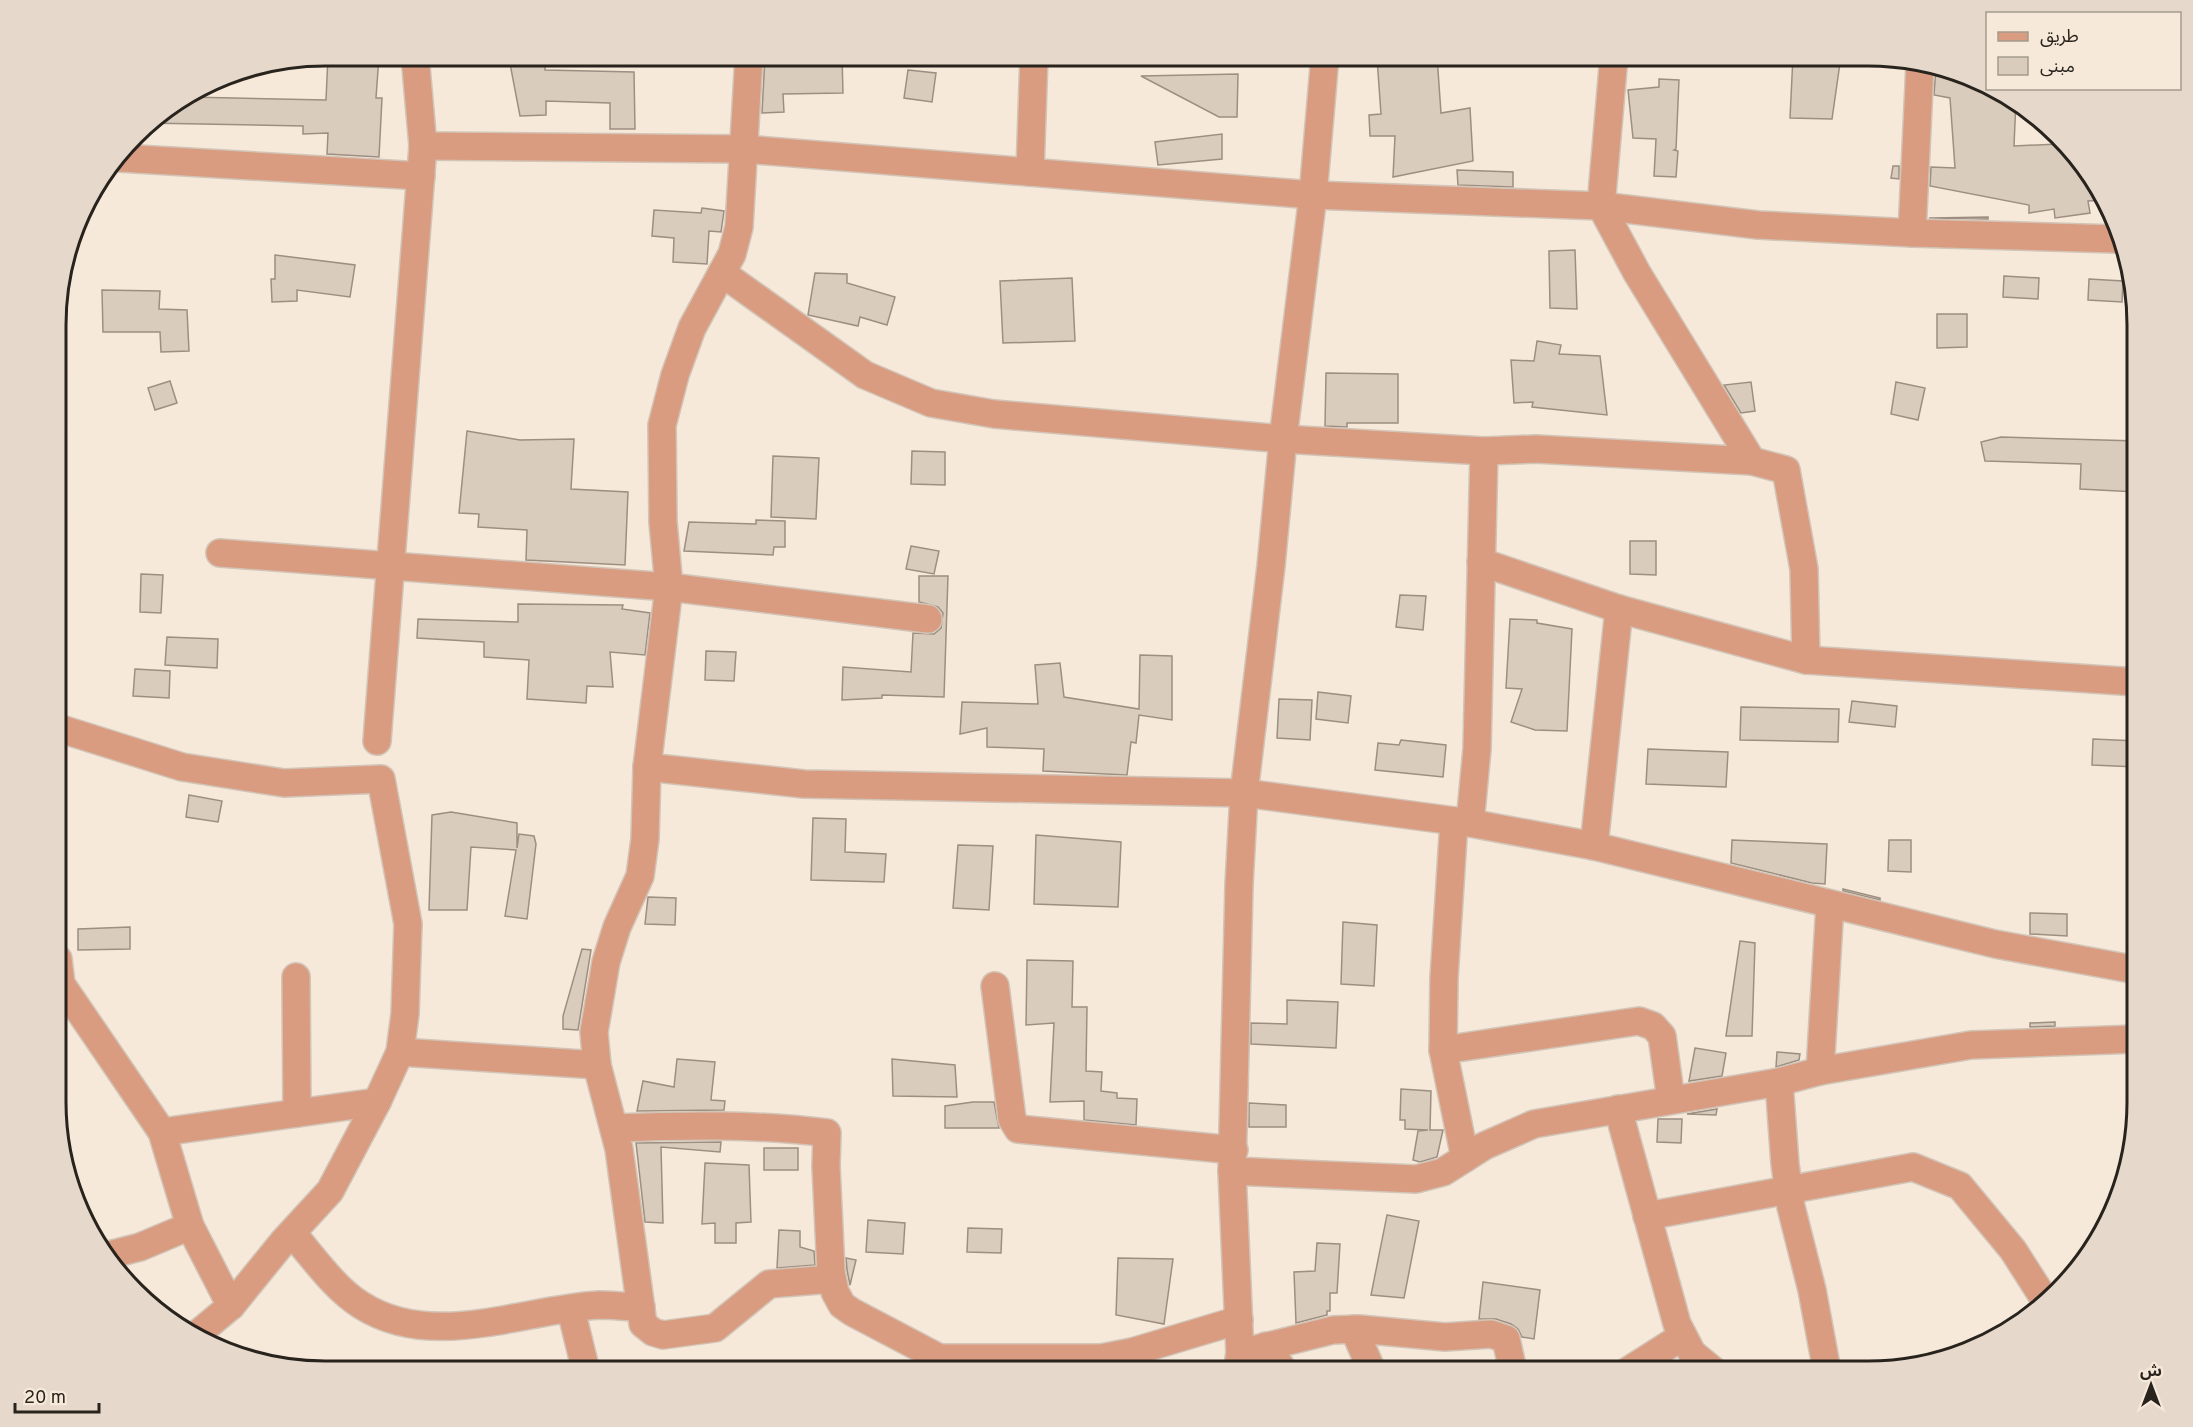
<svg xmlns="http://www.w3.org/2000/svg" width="2193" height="1427" font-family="Overpass,'Noto Sans Arabic',sans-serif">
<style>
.building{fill:#d9ccbd;stroke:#9c8f82;stroke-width:1.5}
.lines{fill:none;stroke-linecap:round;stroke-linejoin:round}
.minor-casing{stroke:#d2c5b8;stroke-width:30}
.minor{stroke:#d99c80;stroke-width:27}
.rim{fill:none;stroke:#28231d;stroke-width:3}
</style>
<rect width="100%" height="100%" fill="#f7e9da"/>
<g class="building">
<polygon points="328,56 379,56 376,98 382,98 379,157 327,154 328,133 303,134 303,126 147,123 188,97 326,100"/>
<polygon points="512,56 545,56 545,70 634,72 635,129 610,129 610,103 546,101 546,115 520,116 511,69"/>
<polygon points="765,56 842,56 843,93 783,94 784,112 762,113"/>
<polygon points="1437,56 1441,113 1470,108 1473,161 1393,177 1395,136 1370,136 1369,115 1381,114 1377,58"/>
<polygon points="1793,56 1841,56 1832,119 1790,118"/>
<polygon points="1936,67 1954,70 1988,86 1988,88 2016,100 2014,146 2059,144 2102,191 2104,200 2088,201 2090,213 2055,218 2054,209 2029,213 2029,205 1930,186 1931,167 1955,168 1950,98 1934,95"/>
<polygon points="908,70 936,73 932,102 904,98"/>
<polygon points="1238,74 1237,117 1219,117 1141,76"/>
<polygon points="1659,79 1679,80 1676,149 1674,150 1678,151 1676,177 1654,176 1656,139 1633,138 1628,90 1659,87"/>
<polygon points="1222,134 1222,159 1158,165 1155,142"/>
<polygon points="1893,166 1899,166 1899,179 1891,178"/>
<polygon points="1457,170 1513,172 1513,187 1458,185"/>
<polygon points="702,208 724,211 721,232 709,231 707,264 673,262 674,238 652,236 654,210 701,213"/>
<polygon points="1988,217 1988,219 1929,218"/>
<polygon points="1575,250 1577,309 1550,308 1549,251"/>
<polygon points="275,255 355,265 350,297 297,290 297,301 272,302 271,279 275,279"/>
<polygon points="815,273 847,274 847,283 895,297 887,325 860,317 858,326 808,315"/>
<polygon points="2004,276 2039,278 2038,299 2003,297"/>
<polygon points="1072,278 1075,341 1003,343 1000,281"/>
<polygon points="2089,279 2123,281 2122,302 2088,300"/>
<polygon points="102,290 160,291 159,309 187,310 189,351 161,352 160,332 103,332"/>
<polygon points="1937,314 1967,314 1967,347 1937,348"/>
<polygon points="1537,341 1561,345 1559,354 1600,356 1607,415 1532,407 1533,402 1514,403 1511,360 1534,361"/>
<polygon points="1326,373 1398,374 1398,423 1347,423 1347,427 1325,426"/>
<polygon points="170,381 177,403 155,410 148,388"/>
<polygon points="1751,382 1755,411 1741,413 1724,385"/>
<polygon points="1896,382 1925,388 1918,420 1891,414"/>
<polygon points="467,431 520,440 574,439 571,489 628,492 625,565 526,560 527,530 478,527 479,514 459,513"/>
<polygon points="2001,437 2137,441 2137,492 2080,489 2081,464 1985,461 1981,442"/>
<polygon points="912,451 945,452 945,485 911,484"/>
<polygon points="773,456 819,458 816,519 771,517"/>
<polygon points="756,520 785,521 785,547 774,547 773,555 684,551 689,522 756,524"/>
<polygon points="1630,541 1656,541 1656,575 1630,574"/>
<polygon points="911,546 939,551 934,574 906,569"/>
<polygon points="141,574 163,575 161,613 140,612"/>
<polygon points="919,576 948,576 944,697 882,695 882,698 842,700 843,667 911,672 913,633 934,634 941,628 943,613 938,607 919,602"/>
<polygon points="1400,595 1426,596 1423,630 1396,627"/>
<polygon points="518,604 623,605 622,609 650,613 645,655 610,652 613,687 587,686 586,703 527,699 529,660 484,657 484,642 417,638 418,619 518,622"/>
<polygon points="1510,619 1537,620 1537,623 1572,629 1567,731 1535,730 1511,722 1522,689 1506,688"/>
<polygon points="167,637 218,639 217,668 165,665"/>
<polygon points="706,651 736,652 734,681 705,680"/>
<polygon points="1140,655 1172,656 1172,720 1139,715 1136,743 1131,742 1127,775 1043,771 1044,749 987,747 987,728 960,734 962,702 1038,704 1035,665 1060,663 1064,697 1139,709"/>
<polygon points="135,669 170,671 169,698 133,696"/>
<polygon points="1318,692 1351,696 1348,723 1316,719"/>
<polygon points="1279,699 1312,700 1310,740 1277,738"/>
<polygon points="1852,701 1897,706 1895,727 1849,722"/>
<polygon points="1741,707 1839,709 1838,742 1740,740"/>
<polygon points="2093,739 2137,741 2137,767 2092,765"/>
<polygon points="1401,740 1446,745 1443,777 1375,770 1378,743 1399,745"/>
<polygon points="1648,749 1728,752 1726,787 1646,784"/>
<polygon points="189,795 222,801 218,822 186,817"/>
<polygon points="451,812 517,823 517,848 519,834 534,836 536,844 527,919 505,916 516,850 471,847 467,910 429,910 432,815"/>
<polygon points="813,818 846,819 845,852 886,854 884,882 811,880"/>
<polygon points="1036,835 1121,842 1118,907 1034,904"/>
<polygon points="1732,840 1827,844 1825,884 1812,883 1731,863"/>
<polygon points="1889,840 1911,840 1911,872 1888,871"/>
<polygon points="958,845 993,846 989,910 953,908"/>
<polygon points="1843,889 1880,898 1880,900 1843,891"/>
<polygon points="648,897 676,898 675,925 645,924"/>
<polygon points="2030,913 2067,914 2067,936 2030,934"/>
<polygon points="1343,922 1377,925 1374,986 1341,984"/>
<polygon points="130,927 130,949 78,950 78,929"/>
<polygon points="1740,941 1755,943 1752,1036 1726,1036"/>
<polygon points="582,949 591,950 578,1030 563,1029 563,1016"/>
<polygon points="1027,960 1073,961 1072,1007 1087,1007 1086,1071 1102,1072 1101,1091 1117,1093 1117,1098 1137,1099 1136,1125 1084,1120 1084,1101 1050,1102 1054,1023 1026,1025"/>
<polygon points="1287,1000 1338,1002 1336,1048 1251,1044 1251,1023 1287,1024"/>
<polygon points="2055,1022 2055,1026 2030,1027 2030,1023"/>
<polygon points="1695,1048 1726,1053 1722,1076 1689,1081"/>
<polygon points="1777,1052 1800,1054 1799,1060 1776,1067"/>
<polygon points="677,1059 715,1062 711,1100 725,1101 724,1110 637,1111 643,1081 674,1087"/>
<polygon points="892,1059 955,1065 957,1097 893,1096"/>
<polygon points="1401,1089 1431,1091 1430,1130 1443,1130 1437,1157 1420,1162 1413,1160 1418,1131 1428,1130 1405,1129 1405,1120 1400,1120"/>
<polygon points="973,1102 994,1102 999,1128 945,1128 945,1106"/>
<polygon points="1249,1103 1286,1105 1286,1127 1249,1127"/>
<polygon points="1717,1109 1716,1115 1687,1114"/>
<polygon points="1658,1119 1682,1119 1681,1143 1657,1142"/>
<polygon points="721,1142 720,1152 661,1147 663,1223 645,1222 636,1143"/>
<rect x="764" y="1148" width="34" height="22"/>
<polygon points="705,1163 749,1165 751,1222 736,1223 736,1243 715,1243 715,1223 702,1224"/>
<polygon points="1387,1215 1419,1221 1404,1298 1371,1295"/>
<polygon points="868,1220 905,1223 903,1254 866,1252"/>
<polygon points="968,1228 1002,1229 1001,1253 967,1252"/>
<polygon points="779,1230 800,1231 800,1247 814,1251 815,1265 777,1268"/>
<polygon points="1317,1243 1340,1244 1337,1293 1330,1293 1330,1311 1327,1311 1327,1315 1296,1323 1294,1272 1315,1271"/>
<polygon points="846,1258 856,1260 850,1285 847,1270"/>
<polygon points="1118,1258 1173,1259 1164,1324 1116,1315"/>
<polygon points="1483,1282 1540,1290 1534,1339 1522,1337 1518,1329 1511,1324 1496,1319 1479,1319"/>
</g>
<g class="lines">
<defs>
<g id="minor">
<polyline points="749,56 739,227 732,254 692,328 675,375 662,425 663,522 669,587 647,767 645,839 640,876 617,927 606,962 594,1032 597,1065 619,1149 643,1324 653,1332 663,1335 715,1328 769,1284 832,1279"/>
<polyline points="1614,56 1601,206 1637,273 1752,461 1786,470 1804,569 1806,660"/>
<polyline points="423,146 744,149 1313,195 1601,206 1758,225 1912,233 2116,239"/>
<polyline points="120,158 421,176"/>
<polyline points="1030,172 1034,56"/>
<polyline points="1912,233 1920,64"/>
<polyline points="722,273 865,375 931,403 994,414 1283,439 1484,451 1536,449 1752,461"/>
<polyline points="220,553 669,587 928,619"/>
<polyline points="1481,562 1619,609 1806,660 2137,682"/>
<polyline points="58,728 182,767 284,783 381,779 408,924 405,1014 400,1052 377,1102 330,1191 283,1242 231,1306 195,1336"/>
<polyline points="377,741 423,146 415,56"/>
<polyline points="647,767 804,784 1244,793 1470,823 1594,846 1995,944 2137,970"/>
<polyline points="1454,821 1444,978 1443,1050 1465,1158"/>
<polyline points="1470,823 1477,749 1484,451"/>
<polyline points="1594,846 1619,609"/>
<polyline points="58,959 61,984 162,1132 190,1226 231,1306"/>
<polyline points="296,977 297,1113"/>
<polyline points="995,986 1012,1119 1018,1129 1234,1150"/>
<polyline points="1443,1050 1639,1021 1653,1026 1662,1036 1671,1100"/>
<polyline points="400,1052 597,1065"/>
<polyline points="1820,1071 1830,904"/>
<polyline points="1779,1082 1785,1164 1791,1207 1812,1290 1827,1371"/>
<polyline points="1618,1109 1677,1324 1692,1353 1714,1371"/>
<path d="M614,1128C686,1125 756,1124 827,1133L826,1166L831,1272L835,1292L842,1305L852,1312L964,1371"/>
<polyline points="162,1132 377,1102"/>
<polyline points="1232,1171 1416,1179 1443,1172 1484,1146 1534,1124 1779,1082 1820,1071 1971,1045 2137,1039"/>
<polyline points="1647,1216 1913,1167 1960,1186 2013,1250 2043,1297"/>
<path d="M292,1233C313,1257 334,1288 361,1305C433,1351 523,1309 599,1305C613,1305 627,1307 641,1307"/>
<polyline points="109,1255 140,1247 190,1226"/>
<polyline points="571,1310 586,1371"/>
<polyline points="1354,1329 1372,1371"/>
<polyline points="1266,1346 1284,1371"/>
<polyline points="1240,1353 1333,1330 1359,1329 1445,1337 1491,1334 1506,1339 1513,1371"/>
<polyline points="941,1358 1101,1358 1132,1352 1239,1320"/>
<polyline points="1237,1371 1240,1353 1232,1171 1239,885 1244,793 1271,566 1283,439 1313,195 1325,56"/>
<polyline points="1628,1371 1683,1336"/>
</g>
</defs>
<use href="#minor" class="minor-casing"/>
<use href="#minor" class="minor"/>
</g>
<path d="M0 0H2193V1427H0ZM325 66H1868A259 259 0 0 1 2127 325V1102A259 259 0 0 1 1868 1361H325A259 259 0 0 1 66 1102V325A259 259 0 0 1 325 66Z" fill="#e6d9cb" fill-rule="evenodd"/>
<path class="rim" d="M325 66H1868A259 259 0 0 1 2127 325V1102A259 259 0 0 1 1868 1361H325A259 259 0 0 1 66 1102V325A259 259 0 0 1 325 66Z"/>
<rect x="1986" y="12" width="195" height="78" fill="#f7e9da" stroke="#a49a8e" stroke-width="1.5"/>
<rect x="1998" y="32" width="30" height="9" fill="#d99c80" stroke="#a49a8e" stroke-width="1.5"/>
<text x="2040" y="42" font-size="18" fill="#28231d">طريق</text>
<rect x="1998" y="57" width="30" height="18" fill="#d9ccbd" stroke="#a49a8e" stroke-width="1.5"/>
<text x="2040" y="72" font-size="18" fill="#28231d">مبنى</text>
<g transform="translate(2151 1385)" stroke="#f7e9da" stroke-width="4.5" paint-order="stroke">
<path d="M0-4.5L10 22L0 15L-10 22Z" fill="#28231d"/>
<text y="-9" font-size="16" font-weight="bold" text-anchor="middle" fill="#28231d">ش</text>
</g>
<path d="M15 1403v9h84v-9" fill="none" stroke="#28231d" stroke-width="3"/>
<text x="24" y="1403" font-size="18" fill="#28231d" stroke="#f7e9da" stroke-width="4.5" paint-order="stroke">20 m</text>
</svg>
